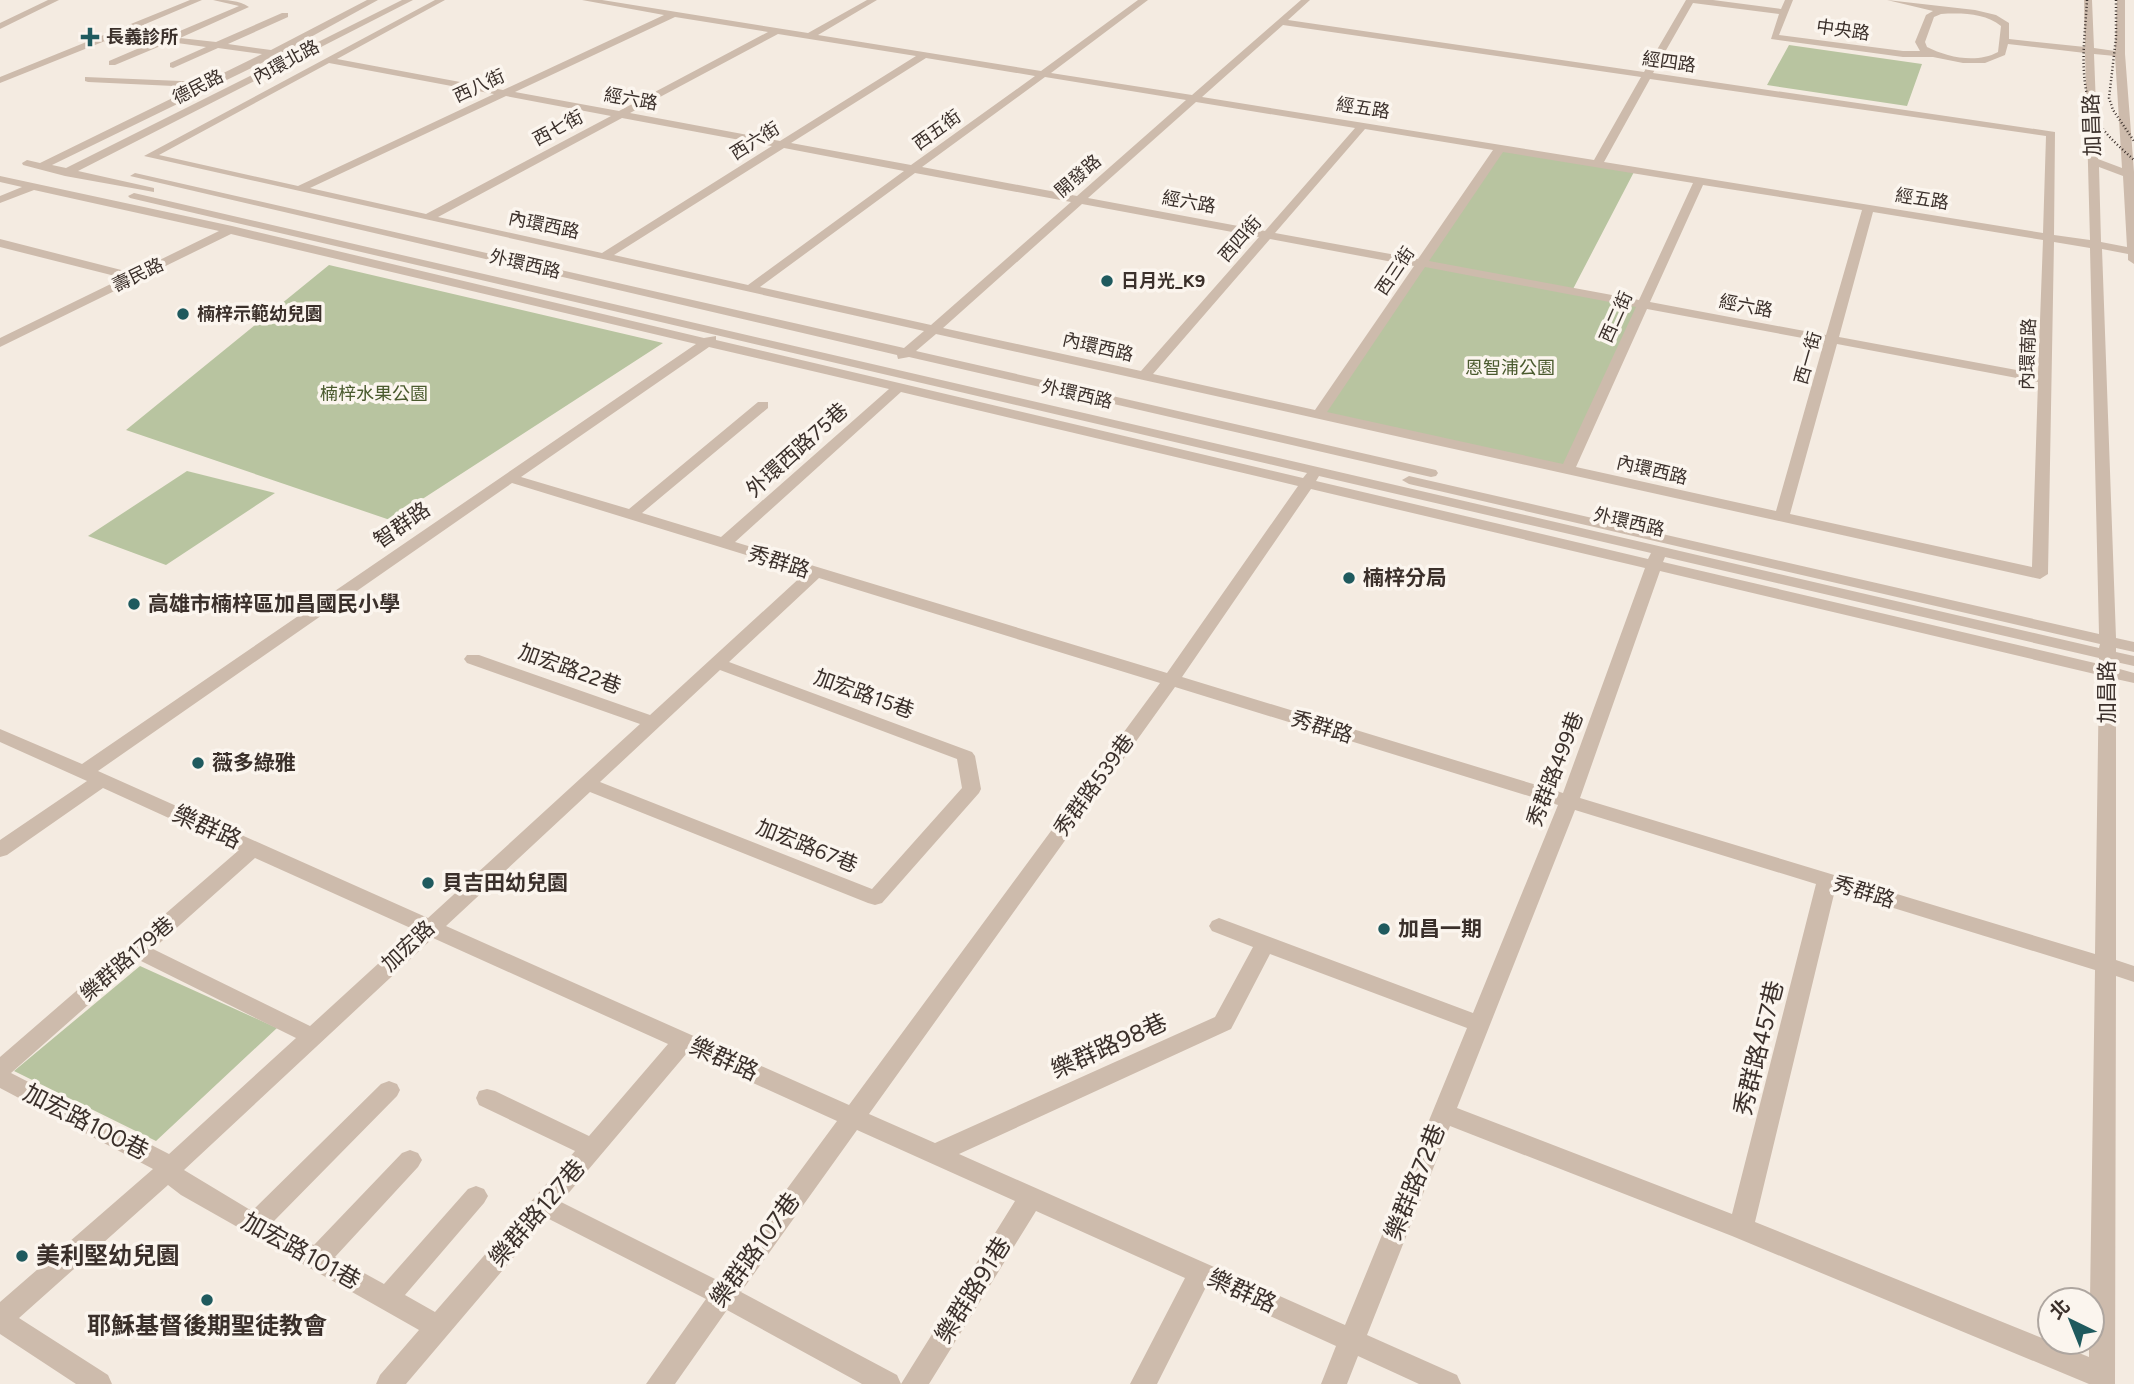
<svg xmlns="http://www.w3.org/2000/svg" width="2134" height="1384" font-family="Figtree,'Noto Sans TC',sans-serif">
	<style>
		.green { fill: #b8c4a0 }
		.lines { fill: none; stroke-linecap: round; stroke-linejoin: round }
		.minor { fill: #cdbbac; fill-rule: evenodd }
		.rail { stroke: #3b302b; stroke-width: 2.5; stroke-dasharray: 1 2.5; stroke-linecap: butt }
		.poi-dot { fill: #1f5a5e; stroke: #fbf5ee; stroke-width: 2.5 }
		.labels { text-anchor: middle; stroke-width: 7; stroke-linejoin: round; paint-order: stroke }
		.far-street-label { font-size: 18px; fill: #3b302b; stroke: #fbf5ee }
		.far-poi-label { font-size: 18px; font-weight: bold; fill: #3b302b; stroke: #fbf5ee; text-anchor: start }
		.far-park-label { font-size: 18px; fill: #4a5a2e; stroke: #fbf5ee }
		.street-label { font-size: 21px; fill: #3b302b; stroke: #fbf5ee }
		.poi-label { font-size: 21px; font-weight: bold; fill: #3b302b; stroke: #fbf5ee; text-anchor: start }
		.near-street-label { font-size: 24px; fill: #3b302b; stroke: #fbf5ee }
		.near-poi-label { font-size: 24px; font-weight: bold; fill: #3b302b; stroke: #fbf5ee; text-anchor: start }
	</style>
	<rect width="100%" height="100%" fill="#f4ebe1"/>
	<path class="green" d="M1789,45L1922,64L1907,106L1767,85Z
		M1500,148L1635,170L1572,291L1643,304L1568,469L1319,414Z
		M329,265L663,343L390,520L126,430Z
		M187,471L275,493L166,565L88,536Z
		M140,966L277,1028L156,1141L14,1071Z"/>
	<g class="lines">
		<path class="minor" d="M48,0H59L0,29V23Z
			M190,0H202L129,31L168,36L239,6L213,0C227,0 239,0 249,7L180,38L216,42L282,13H288V17L228,44L271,50L367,0H378L278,55L52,165L66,168L402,0H413L78,171L154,188V192L65,176L23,165L22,163L27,160L40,163L195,87L88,82L85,81V77L205,82L262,54L218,48L173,68L170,67V63L206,47L170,42L115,65H109V61L158,40L120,35L0,83V77Z
			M435,0H445L337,59L503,90L664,15L582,0H602L808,33L867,0H877L818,35L1041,71L1138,0H1148L1051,73L1192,95L1301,0H1310L1288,20L1644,72L1686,0H1713L1781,9L1785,0H1793L1779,35L1903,51H1920L1915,42L1926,15L1933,11L1887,0L1975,10L1996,15L2009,23V39L2085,47L2084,0H2092L2094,48L2115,51L2117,0H2125V54L2134,172V264L2128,260V254L2102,249L2116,638L2134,642V652L2116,648V652L2134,656V666L2116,662V668L2134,673V683L2116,679V960L2134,966V982L2116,976L2115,1384H2089L1732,1236L1450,1126L1367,1335L1457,1375L1461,1384H1419L1358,1356L1347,1384H1321L1336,1346L1206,1287L1157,1384H1130L1185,1278L1036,1211L929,1384H862L727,1310L675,1384H646L706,1299L547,1218L406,1384H376L380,1375L419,1330L181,1195L168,1185L19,1318L108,1375L112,1384H76L0,1334V1302L153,1169L0,1088V1057L239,850L103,788L7,855L0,857V840L87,781L0,742V729L82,764L696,344L231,234L0,347V338L123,278L0,247V239L133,273L219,231L34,190L0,203V196L22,187L0,182V176L232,226L704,338L716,336V340L1303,478L1307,473L130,198L128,196L134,193L2099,648L2100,644L1409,484L1402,480L1409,476L2099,634L2090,248L2054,242L2048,574L2040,579L936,334L916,351L1436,470L1438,473L1436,476L1431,477L909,357L898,359L897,355L130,176L135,173L904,348L924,331L144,156ZM1693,3L1779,14L1771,39L1903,57H1933L1963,63H1985L2005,55L2008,44L2085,53L2090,240L2054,235L2055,132L1653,73ZM1941,14C1962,13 1985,13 2001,26L1998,52C1976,64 1947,57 1927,47L1925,42L1934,17ZM675,17L768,32L619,111L515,92ZM1283,25L1641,77L1594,160L1202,97ZM778,34L916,56L780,141L630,113ZM2094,54L2115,56L2122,168L2098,159ZM926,58L1035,76L911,165L791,143ZM329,63L494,94L298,186L159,155ZM1045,77L1186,100L1077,196L922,167ZM1650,79L2046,136L2043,233L1604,162ZM506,96L611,116L426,214L310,188ZM1196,102L1355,128L1265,231L1088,198ZM622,118L772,146L602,253L438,217ZM1365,129L1493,150L1418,259L1275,233ZM784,148L904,171L748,285L614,255ZM1503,152L1693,183L1639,300L1429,261ZM2099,167L2123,176L2127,247L2101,242ZM915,173L1071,202L931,325L760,287ZM1703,185L1862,210L1826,335L1650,302ZM1082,204L1259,237L1141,371L943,328ZM1873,212L2043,240L2038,374L1839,337ZM1270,239L1414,266L1315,410L1153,374ZM1425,267L1636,307L1563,464L1327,412ZM1647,309L1824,342L1776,511L1576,467ZM1837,344L2038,382L2032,567L1790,514ZM709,347L889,389L721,537L642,513L768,408V402H758L629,509L521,477ZM901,392L1298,486L1167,673L735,542ZM1319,476L1651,553L1648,559L1316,481ZM512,483L805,573L650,715L479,655H467L464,659L467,663L640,724L428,918L98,771ZM1311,489L1645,568L1563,793L1182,677ZM1665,557L2099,658V664L1663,562ZM1660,571L2099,675L2095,954L1580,798ZM819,578L1160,683L849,1105L446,926L590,792L868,903L875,905L882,903L979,793L981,789L975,756L972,752L729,662ZM720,670L957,759L962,788L872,889L600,782ZM1175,687L1558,805L1473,1013L1219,918L1212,921L1209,926L1212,931L1253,947L1215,1017L935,1143L869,1114ZM1575,810L1816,884L1732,1214L1457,1108ZM255,858L415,930L310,1026L153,949ZM1835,890L2095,970L2090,1300L2092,1342H2089V1357L1755,1222ZM433,938L668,1044L589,1136L495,1091L487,1089L479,1091L476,1098L479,1105L575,1151L435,1312L405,1295L484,1203L488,1196L484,1189L476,1186L468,1189L384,1284L335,1257L418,1167L422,1160L418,1153L410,1150L402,1153L314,1245L273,1222L397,1096L400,1090L397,1084L389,1081L381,1084L252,1211L184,1170ZM1270,954L1467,1028L1345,1325L959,1154L1231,1029ZM139,960L296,1038L169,1154L11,1073ZM687,1053L837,1121L719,1281L561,1202ZM857,1130L1015,1201L901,1384L897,1375L741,1292Z"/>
		<path class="rail" d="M2087,0C2085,39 2076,89 2099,124C2109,138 2122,149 2134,160
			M2116,0V38L2109,98L2113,110L2134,141"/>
	</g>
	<g class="poi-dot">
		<path d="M86.5 26.5h7v7h7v7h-7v7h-7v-7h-7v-7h7z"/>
		<circle cx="1107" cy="281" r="7"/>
		<circle cx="183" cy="314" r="7"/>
		<circle cx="1349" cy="578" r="7"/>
		<circle cx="134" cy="604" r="7"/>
		<circle cx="198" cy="763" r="7"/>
		<circle cx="428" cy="883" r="7"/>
		<circle cx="1384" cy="929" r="7"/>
		<circle cx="22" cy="1256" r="7"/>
		<circle cx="207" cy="1300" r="7"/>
	</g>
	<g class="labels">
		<g class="far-street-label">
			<text transform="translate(1843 30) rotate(8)" y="6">中央路</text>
			<text transform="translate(286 62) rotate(-28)" y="6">內環北路</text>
			<text transform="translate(1669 62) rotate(8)" y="6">經四路</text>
			<text transform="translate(479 86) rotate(-25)" y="6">西八街</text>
			<text transform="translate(198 87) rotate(-27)" y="6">德民路</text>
			<text transform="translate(631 99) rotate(10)" y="6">經六路</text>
			<text transform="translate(1363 108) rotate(9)" y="6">經五路</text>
			<text transform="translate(558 128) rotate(-28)" y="6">西七街</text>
			<text transform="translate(937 130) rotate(-36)" y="6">西五街</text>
			<text transform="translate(755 141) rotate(-32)" y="6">西六街</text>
			<text transform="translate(1078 176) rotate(-41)" y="6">開發路</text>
			<text transform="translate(1922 199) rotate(9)" y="6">經五路</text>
			<text transform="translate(1189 202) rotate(10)" y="6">經六路</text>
			<text transform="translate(544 225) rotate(12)" y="6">內環西路</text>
			<text transform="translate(1240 239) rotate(-49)" y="6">西四街</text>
			<text transform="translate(525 264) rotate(13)" y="6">外環西路</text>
			<text transform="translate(1395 271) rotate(-56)" y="6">西三街</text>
			<text transform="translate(138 275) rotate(-26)" y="6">壽民路</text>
			<text transform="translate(1746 306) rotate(11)" y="6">經六路</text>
			<text transform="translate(1616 317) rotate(-66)" y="6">西二街</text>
			<text transform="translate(1098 347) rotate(13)" y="6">內環西路</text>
			<text transform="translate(2028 354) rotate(-88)" y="6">內環南路</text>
			<text transform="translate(1808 358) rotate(-74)" y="6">西一街</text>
			<text transform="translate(1077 394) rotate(13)" y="6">外環西路</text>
			<text transform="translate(1652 470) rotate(13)" y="6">內環西路</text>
			<text transform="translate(1629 522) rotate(13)" y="6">外環西路</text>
		</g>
		<g class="far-poi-label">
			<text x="106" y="43">長義診所</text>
			<text x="1121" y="287">日月光_K9</text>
			<text x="197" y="320">楠梓示範幼兒園</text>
		</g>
		<g class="far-park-label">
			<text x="1510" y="374">恩智浦公園</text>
			<text x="374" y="400">楠梓水果公園</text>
		</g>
		<g class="street-label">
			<text transform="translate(2092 125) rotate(-92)" y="7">加昌路</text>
			<text transform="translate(797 450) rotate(-42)" y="7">外環西路75巷</text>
			<text transform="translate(402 525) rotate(-35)" y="7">智群路</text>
			<text transform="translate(779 562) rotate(17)" y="7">秀群路</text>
			<text transform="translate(570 669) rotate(20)" y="7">加宏路22巷</text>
			<text transform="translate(2107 692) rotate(-90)" y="7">加昌路</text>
			<text transform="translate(864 694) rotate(20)" y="7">加宏路15巷</text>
			<text transform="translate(1322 727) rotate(17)" y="7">秀群路</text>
			<text transform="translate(1555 769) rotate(-69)" y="7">秀群路499巷</text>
			<text transform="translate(1094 785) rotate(-54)" y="7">秀群路539巷</text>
			<text transform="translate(807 846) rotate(22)" y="7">加宏路67巷</text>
			<text transform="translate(1864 892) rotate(17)" y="7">秀群路</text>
			<text transform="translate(408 946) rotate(-43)" y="7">加宏路</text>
			<text transform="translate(127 959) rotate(-41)" y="7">樂群路179巷</text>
		</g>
		<g class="poi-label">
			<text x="1363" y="585">楠梓分局</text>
			<text x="148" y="611">高雄市楠梓區加昌國民小學</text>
			<text x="212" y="770">薇多綠雅</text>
			<text x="442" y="890">貝吉田幼兒園</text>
			<text x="1398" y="936">加昌一期</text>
		</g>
		<g class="near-street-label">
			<text transform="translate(207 827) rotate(24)" y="8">樂群路</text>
			<text transform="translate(1109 1046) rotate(-24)" y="8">樂群路98巷</text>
			<text transform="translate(1759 1048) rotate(-76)" y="8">秀群路457巷</text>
			<text transform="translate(724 1059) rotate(24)" y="8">樂群路</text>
			<text transform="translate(86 1122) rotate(27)" y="8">加宏路100巷</text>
			<text transform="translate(1415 1182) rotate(-68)" y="8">樂群路72巷</text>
			<text transform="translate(537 1213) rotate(-49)" y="8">樂群路127巷</text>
			<text transform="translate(755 1250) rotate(-54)" y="8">樂群路107巷</text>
			<text transform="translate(301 1251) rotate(29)" y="8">加宏路101巷</text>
			<text transform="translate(973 1290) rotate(-58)" y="8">樂群路91巷</text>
			<text transform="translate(1242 1291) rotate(24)" y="8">樂群路</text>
		</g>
		<g class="near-poi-label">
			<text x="36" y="1264">美利堅幼兒園</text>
			<text x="207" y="1334" text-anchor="middle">耶穌基督後期聖徒教會</text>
		</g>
	</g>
	<g transform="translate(2071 1321) rotate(317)"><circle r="33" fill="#fbf5ee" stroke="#aea6a0" stroke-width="2"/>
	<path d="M0-5L12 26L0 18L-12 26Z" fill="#1f5a5e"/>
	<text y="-10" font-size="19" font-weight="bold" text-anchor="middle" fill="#3b302b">北</text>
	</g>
</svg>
